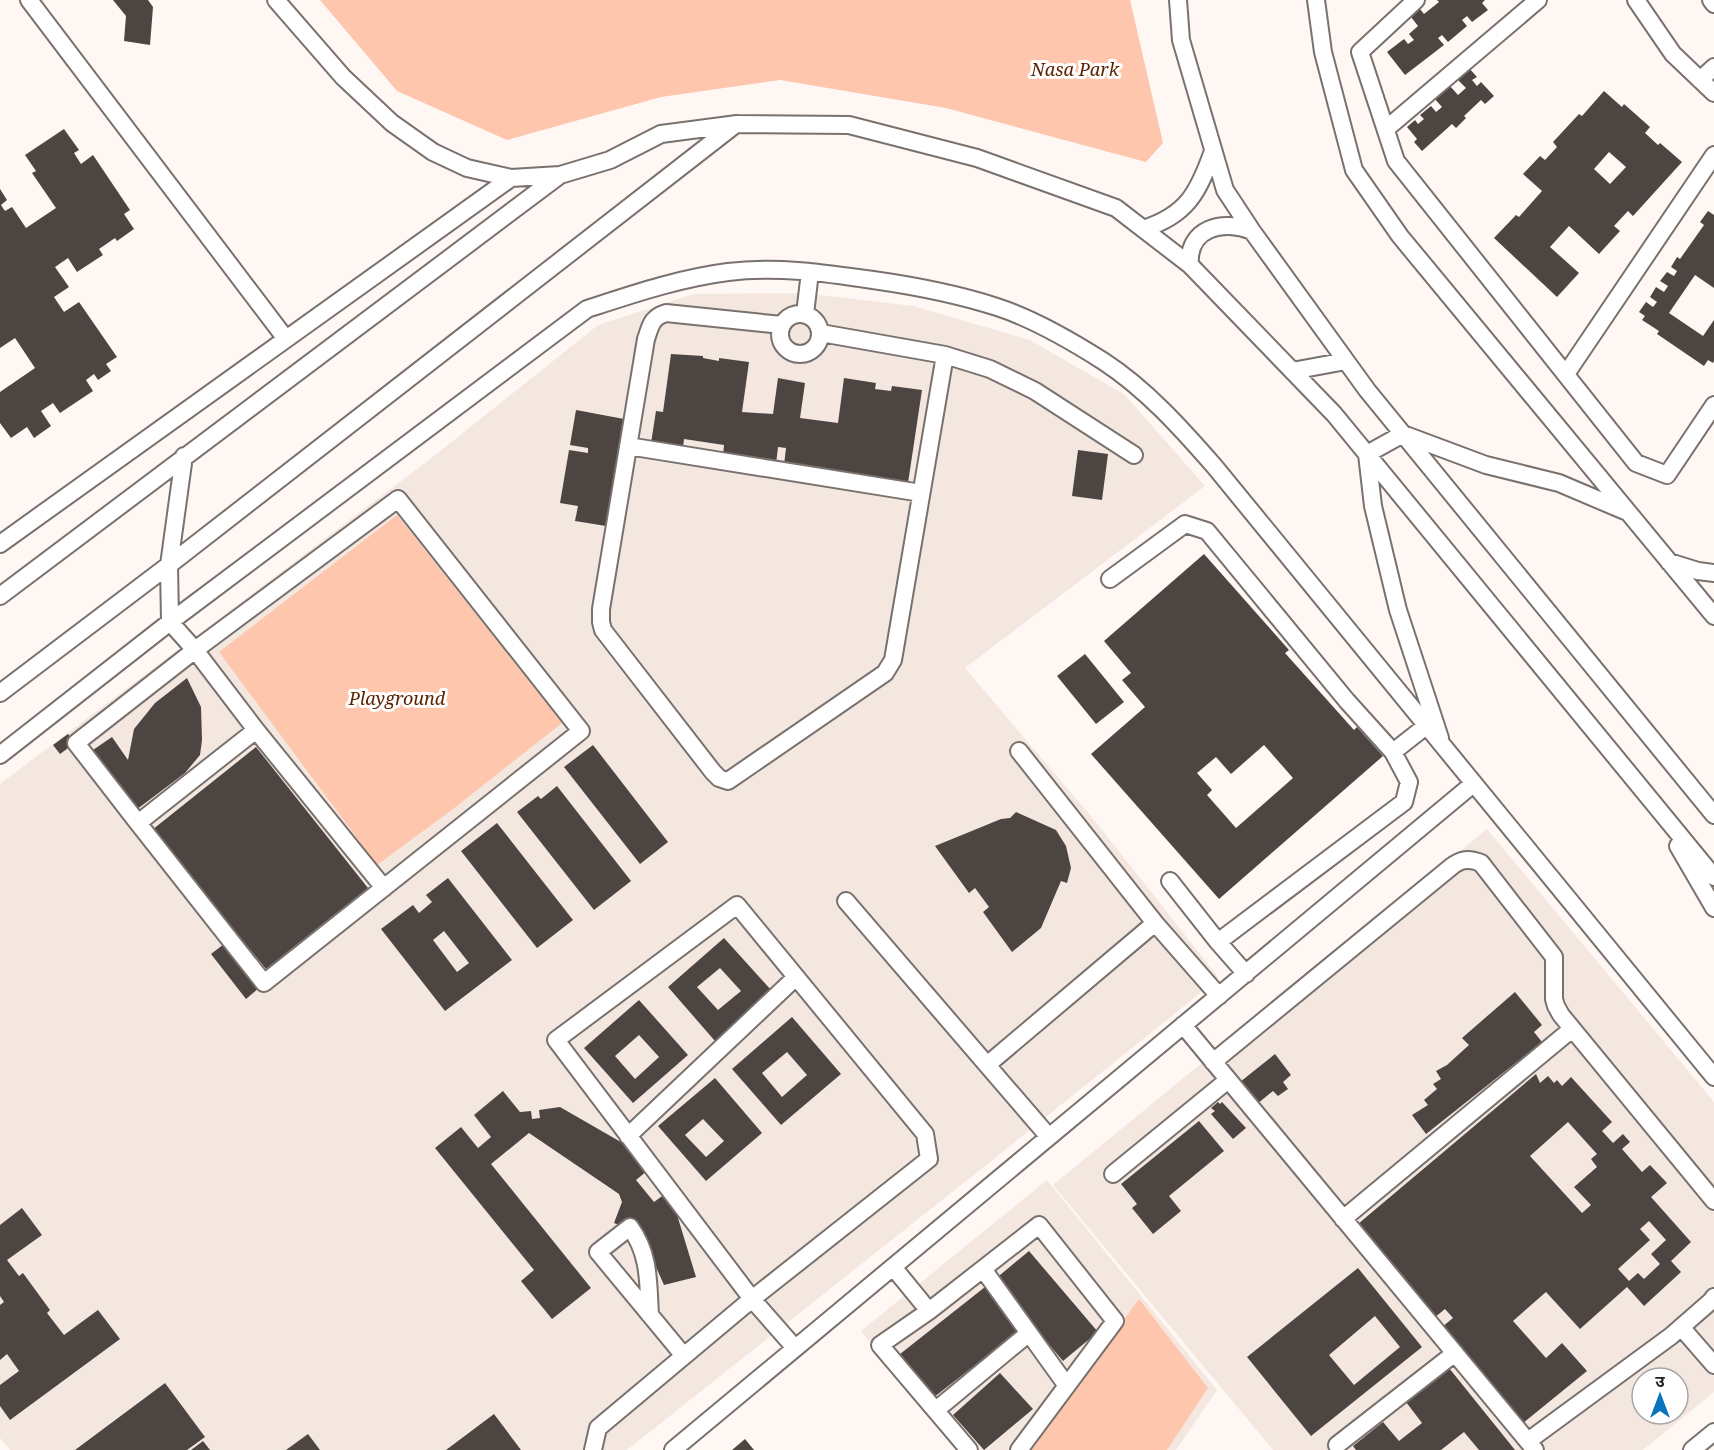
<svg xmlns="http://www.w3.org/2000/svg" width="1714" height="1450" font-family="'Noto Serif','Noto Sans Devanagari',serif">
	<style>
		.built { fill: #f4e7e0; fill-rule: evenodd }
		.green { fill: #fec6ac }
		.building { fill: #4d4542; fill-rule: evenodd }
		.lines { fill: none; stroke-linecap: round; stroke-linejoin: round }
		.minor-casing { stroke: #79716d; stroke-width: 20 }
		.minor { stroke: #fff; stroke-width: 16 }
		.labels { text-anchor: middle; stroke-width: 6; stroke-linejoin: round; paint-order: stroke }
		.park-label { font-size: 18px; font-style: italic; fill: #5a2200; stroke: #fff }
	</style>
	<rect width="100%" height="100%" fill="#fff7f3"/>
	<path class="built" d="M803,293L913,306L1030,340L1125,395L1205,486L965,668L1095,821L1219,978L985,1166L627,1450H10L0,1438V784L429,460L598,325L694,294Z
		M1487,829L1714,1102V1392L1643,1450H1273L1053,1185ZM1642,1378H1678V1414H1642Z
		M1047,1180L1217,1390L1176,1450H956L861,1331Z"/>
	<path class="green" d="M320,0H1130L1163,143L1146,162L946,108L780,80L661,97L507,140L397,91Z
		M397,515L562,723L453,809L377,865L219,652Z
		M1139,1299L1208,1388L1167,1450H1029Z"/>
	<path class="building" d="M113,0H148L153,7L150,45L124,41L126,16Z
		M1437,0H1485L1482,3L1488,10L1472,22L1467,16L1462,20L1467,26L1448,42L1442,35L1438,38L1444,45L1405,75L1387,52L1404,39L1408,44L1414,40L1409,34L1418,26L1411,17L1420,9L1424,14L1439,2Z
		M1468,67L1477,77L1472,80L1477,86L1481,82L1494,96L1485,104L1481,100L1464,116L1466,118L1456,128L1452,124L1422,151L1414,142L1417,139L1407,127L1415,120L1418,124L1424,119L1420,115L1431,106L1436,112L1442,107L1434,98L1449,85L1458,95L1466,88L1458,80L1462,77L1460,74Z
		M1604,91L1622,107L1624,104L1650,127L1645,133L1658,145L1660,143L1682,162L1633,216L1628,211L1614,226L1620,231L1599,254L1569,226L1550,247L1579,273L1557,297L1494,238L1516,215L1519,217L1542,191L1523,174L1540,156L1545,160L1557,147L1553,142L1579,114L1582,116ZM1609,152L1626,167L1610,184L1594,169Z
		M64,129L79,150L74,153L81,164L93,155L130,210L124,214L134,229L117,241L115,238L99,249L103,255L77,272L68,258L55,267L69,287L54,297L64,312L79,302L117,357L106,364L111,371L98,380L94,374L86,380L93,391L60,413L53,403L41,411L51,426L34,438L27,427L11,438L0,423V392L35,368L15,338L0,348V189L7,200L1,205L5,211L12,207L26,228L56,208L32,173L36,171L25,155Z
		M1708,211L1714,215V288L1695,275L1669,313L1703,336L1714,320V361L1713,363L1708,360L1704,366L1657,334L1659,331L1642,320L1645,316L1639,312L1646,302L1653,307L1657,302L1650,297L1656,287L1664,292L1668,286L1660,281L1667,272L1674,276L1677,271L1671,267L1677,257L1680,259L1704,225L1700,222Z
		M671,354L703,356V358L719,361V358L749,362L742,412L773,414L778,378L805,383L800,418L838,423L844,378L876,383L875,389L891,391L892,386L922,390L908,483L784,465L786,448L778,447L776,464L723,456L724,445L684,439L683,448L651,443L656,411L663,412Z
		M576,410L624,419L606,526L575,521L578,506L560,503L569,450L588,453V448L570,445Z
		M1078,450L1108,454L1102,500L1072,496Z
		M1204,554L1289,650L1285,653L1354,730L1357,727L1383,756L1219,899L1091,754L1145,707L1122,680L1131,673L1104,641ZM1264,745L1293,778L1236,828L1207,795L1212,790L1197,773L1216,757L1231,774Z
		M1085,654L1124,702L1096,724L1057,676Z
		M187,678L201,707L202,740L200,755L185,773L136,810L90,752L112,737L128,760L134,729L155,703Z
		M68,734L75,743L60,754L53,745Z
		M593,745L668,842L640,864L564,767Z
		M256,747L368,888L266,969L152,830Z
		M557,786L631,881L594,910L517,812L538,796L541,799Z
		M1016,812L1056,830L1066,846L1071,868L1067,883L1061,881L1041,928L1012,952L983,912L989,907L975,888L969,893L935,846L1001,819L1010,818Z
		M497,823L573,920L537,948L461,851Z
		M448,878L512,960L445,1011L381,929L413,905L419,913L432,902L426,895ZM444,931L469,963L457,972L433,940Z
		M724,938L772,991L715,1041L668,987ZM720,968L741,991L718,1010L697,987Z
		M224,944L259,988L246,999L211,954Z
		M1515,992L1542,1025L1534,1032L1542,1042L1426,1134L1412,1115L1428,1105L1424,1100L1437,1089L1433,1084L1441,1079L1436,1071L1447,1065L1469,1045L1462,1038Z
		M639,1000L688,1055L633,1103L584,1048ZM639,1035L659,1057L635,1079L615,1056Z
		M792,1017L841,1074L781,1125L732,1069ZM787,1052L807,1075L782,1097L762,1073Z
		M1275,1054L1291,1075L1283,1082L1288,1089L1278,1096L1273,1091L1257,1104L1240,1082Z
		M1536,1074L1540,1083L1548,1076L1554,1083L1557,1080L1562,1086L1571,1077L1612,1122L1602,1131L1613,1143L1623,1134L1630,1142L1622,1149L1642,1172L1650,1165L1667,1183L1651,1197L1691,1242L1671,1261L1681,1272L1644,1306L1627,1287L1580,1329L1546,1292L1513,1321L1546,1358L1562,1343L1587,1371L1522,1424L1442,1327L1453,1318L1445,1309L1434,1318L1358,1224ZM1568,1122L1597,1154L1591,1159L1597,1167L1574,1187L1591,1205L1582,1213L1530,1156ZM1649,1221L1666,1240L1651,1254L1660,1264L1644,1279L1638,1273L1629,1281L1618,1269L1650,1240L1640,1229Z
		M715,1078L762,1133L706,1181L658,1126ZM703,1119L724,1141L706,1157L685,1135Z
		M503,1091L520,1112L531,1111L532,1119L540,1118L539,1110L560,1107L626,1145L647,1171L636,1180L654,1202L665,1194L674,1205L696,1277L664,1285L636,1222L622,1226L614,1223L622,1202L619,1194L529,1133L491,1164L591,1288L552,1319L521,1281L534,1270L435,1148L461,1127L478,1148L491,1137L474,1115Z
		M1218,1102L1220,1104L1222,1102L1246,1128L1233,1139L1211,1114L1215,1111L1211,1108Z
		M1199,1121L1224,1151L1169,1196L1181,1211L1153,1234L1132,1208L1137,1204L1121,1184Z
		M22,1208L42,1235L7,1260L19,1276L23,1273L50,1310L47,1313L64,1335L98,1310L120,1339L10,1420L0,1406V1385L19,1371L7,1354L0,1360V1305L4,1302L0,1296V1225Z
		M1029,1251L1098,1332L1063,1361L994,1280Z
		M1358,1268L1422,1347L1311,1436L1247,1357ZM1375,1316L1400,1347L1354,1385L1329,1355Z
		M985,1287L1019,1331L929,1401L895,1358Z
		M1449,1368L1515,1450H1479L1464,1432L1441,1450H1356L1353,1446L1383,1422L1399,1441L1422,1423L1406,1402Z
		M1000,1373L1033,1409L984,1450L953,1415Z
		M165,1383L205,1437L187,1450H75Z
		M494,1414L521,1450H446Z
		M308,1434L320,1450H286Z
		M745,1439L754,1450H732Z
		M203,1441L210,1450H191Z"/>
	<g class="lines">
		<g class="minor-casing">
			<path id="minor" d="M29,0L286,339
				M276,0L343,77L392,123L433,152L467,168L511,178L560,175L610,160L661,134L737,124L849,125L977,158L1116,208L1190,265L1334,414L1714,877
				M1178,0L1181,40L1225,190L1252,231L1367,390L1714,815
				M1316,0L1323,52L1354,170L1400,236L1714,616
				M1416,0L1360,52L1396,161L1636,463L1667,475L1714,405
				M1636,0L1673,54L1714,93
				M1711,0L1714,4
				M1700,80L1714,67
				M1386,129L1538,0
				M1143,229C1187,215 1198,193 1213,151
				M1190,265C1187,228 1223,219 1252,231
				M780 334a20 20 0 1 1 40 0a20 20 0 1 1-40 0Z
				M805,314L810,272
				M782,325L666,313C651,318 651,325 646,339L601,609V622L603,630L713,772L719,778L728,781L885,673L893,660L945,355L821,333
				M945,355L990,369L1035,391L1134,455
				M1292,371L1346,361
				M1566,374L1714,155
				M628,446L921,493
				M184,456L169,565L170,622L195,650L256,730L384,888
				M0,544L511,178
				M1669,562L1698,571L1714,573
				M1110,579L1185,524L1207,531L1347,701L1393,752L1409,782L1404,802L1218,942L1246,974
				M0,596L560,175
				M0,693L169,565L736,124
				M1440,738L1398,610L1373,506L1367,454L1403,434L1486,465L1559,483L1625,511
				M1019,751L1155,923
				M1393,752L1426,726
				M0,755L170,622L587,309C633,294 680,278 728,272C777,266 825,273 873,280C915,286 957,294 997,307C1034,319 1070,340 1103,361C1146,389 1181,428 1215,467L1714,1077
				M138,823L264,983L581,731L398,499L195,650L76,743L138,823L256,730
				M1678,846L1714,908
				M1170,881L1218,942
				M846,901L1049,1137
				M737,905L925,1134L929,1159L752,1299L556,1040Z
				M1183,1025L1535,1450
				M1213,1062L1451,867C1461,859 1469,858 1481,863L1554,957V999L1556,1006L1561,1015L1714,1201
				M987,1065L1155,923L1219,996
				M628,1136L795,978
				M1113,1174L1228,1080
				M1343,1219L1572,1029
				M893,1267L929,1311
				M983,1269L1067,1386
				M650,1315C648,1282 650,1255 630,1227L598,1252L684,1356
				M1681,1327L1714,1365
				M936,1410L1029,1333
				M1528,1441L1671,1336L1711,1301L1714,1297
				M1337,1445L1455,1353
				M593,1450L598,1428L752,1299L795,1348
				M673,1450L1473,784
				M969,1450L880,1345L929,1311L1039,1225L1115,1321L1019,1450
				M1692,1450L1714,1432"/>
		</g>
		<use href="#minor" class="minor"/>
	</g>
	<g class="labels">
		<g class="park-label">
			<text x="1075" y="76">Nasa Park</text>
			<text x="397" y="705">Playground</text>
		</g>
	</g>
	<g transform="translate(1660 1396)"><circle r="28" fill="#ffffff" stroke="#a8a6a6" stroke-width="1.5"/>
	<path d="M0-4.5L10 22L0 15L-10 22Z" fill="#0b72bd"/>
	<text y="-9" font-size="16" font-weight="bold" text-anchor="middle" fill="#252120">उ</text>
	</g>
</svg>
